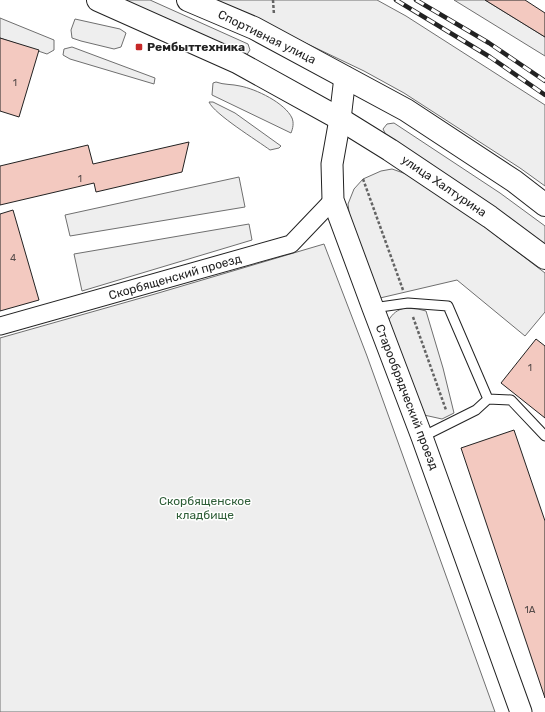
<svg xmlns="http://www.w3.org/2000/svg" width="545" height="712" font-family="Rubik,sans-serif">
	<style>
		.green { fill: #eee; stroke: #6f6f6f }
		.building { fill: #f3c9c0; stroke: #222 }
		.lines { fill: none; stroke-linecap: round; stroke-linejoin: round }
		.service-casing { stroke: #222; stroke-width: 11 }
		.minor-casing { stroke: #222; stroke-width: 19 }
		.tertiary-casing { stroke: #222; stroke-width: 23 }
		.secondary-casing { stroke: #222; stroke-width: 24 }
		.path { stroke: #646464; stroke-width: 2.5; stroke-dasharray: 3 2; stroke-linecap: butt }
		.service { stroke: #fff; stroke-width: 9 }
		.minor { stroke: #fff; stroke-width: 17 }
		.tertiary { stroke: #fff; stroke-width: 21 }
		.secondary { stroke: #fff; stroke-width: 22 }
		.rail-casing { stroke: #222; stroke-width: 4.5 }
		.rail { stroke: #fff; stroke-width: 3; stroke-dasharray: 9; stroke-linecap: butt }
		.poi-dot { fill: #c62828; stroke: #fff; stroke-width: 1.5 }
		.labels { text-anchor: middle; stroke-width: 3; stroke-linejoin: round; paint-order: stroke }
		.number-label { font-size: 10px; fill: #564c4a }
		.street-label { font-size: 12px; fill: #222; stroke: #fff }
		.poi-label { font-size: 12px; font-weight: bold; fill: #222; stroke: #fff; text-anchor: start }
		.park-label { font-size: 12px; fill: #2f5e38; stroke: #fff }
	</style>
	<rect width="100%" height="100%" fill="#fff"/>
	<path class="green" d="M112,0H150L248,44L250,50L246,56Z
		M211,0H377L406,16L545,105V186L520,168L404,93L364,71L274,28Z
		M454,0H485L545,37V56Z
		M0,18L54,40V50L47,54L0,38Z
		M75,19L120,29L126,33L121,47L114,49L81,41L72,38L71,30Z
		M72,47L155,78L154,84L70,59L63,55L64,49Z
		M216,82C224,85 232,84 240,86C256,89 285,103 292,118C294,123 293,128 291,133L212,95L213,83Z
		M209,102H213L235,113L281,146L279,148L270,150C258,141 214,114 209,102Z
		M394,123L500,193L545,226V246L489,203L386,135L383,129L387,124Z
		M392,169L412,176L477,221L545,273V312L525,336L457,280L380,298L350,220L348,204L354,189L363,179L381,171Z
		M239,177L245,207L70,236L65,215Z
		M249,224L252,240L82,291L74,254Z
		M324,244L367,356L495,712H0V338L155,294Z
		M405,308L418,309L426,311L443,368L454,413L442,419L424,415L388,321C393,313 397,310 405,308Z"/>
	<path class="building" d="M485,0H525L545,13V37Z
		M0,38L39,50L19,117L0,111Z
		M189,142L182,172L96,192L94,183L0,205V166L88,145L93,164Z
		M13,210L39,300L0,311V214Z
		M536,339L545,346V418L501,383Z
		M514,430L545,521V698L461,448Z"/>
	<g class="lines">
		<g class="service-casing">
			<path id="service" d="M373,308L408,303L448,306L488,399L511,400L545,436
				M422,437L476,410L488,399"/>
		</g>
		<g class="minor-casing">
			<path id="minor" d="M0,326L291,244L333,200"/>
		</g>
		<g class="tertiary-casing">
			<path id="tertiary" d="M345,77L340,119L332,164L333,200L373,308L422,437L521,712"/>
		</g>
		<g class="secondary-casing">
			<path id="secondary" d="M98,0L237,62L340,119L390,150L490,217L545,258
				M188,0L254,28L406,110L514,181L545,205"/>
		</g>
		<path class="path" d="M273,0L274,15
			M363,179L403,290
			M413,317L446,410"/>
		<use href="#service" class="service"/>
		<use href="#minor" class="minor"/>
		<use href="#tertiary" class="tertiary"/>
		<use href="#secondary" class="secondary"/>
		<g class="rail-casing">
			<path id="rail" d="M396,0L490,57L545,95
				M416,0L489,43L545,81"/>
		</g>
		<use href="#rail" class="rail"/>
	</g>
	<rect class="poi-dot" x="135" y="43" width="8" height="8" rx="2"/>
	<g class="labels">
		<g class="number-label">
			<text x="15" y="86">1</text>
			<text x="80" y="182">1</text>
			<text x="13" y="261">4</text>
			<text x="530" y="371">1</text>
			<text x="530" y="613">1А</text>
		</g>
		<g class="street-label">
			<text transform="translate(267 37) rotate(26)" y="4">Спортивная улица</text>
			<text transform="translate(444 186) rotate(34)" y="4">улица Халтурина</text>
			<text transform="translate(175 277) rotate(-16)" y="4">Скорбященский проезд</text>
			<text transform="translate(407 397) rotate(69)" y="4">Старообрядческий проезд</text>
		</g>
		<g class="poi-label">
			<text x="147" y="51">Рембыттехника</text>
		</g>
		<g class="park-label">
			<text x="205" y="505">Скорбященское<tspan x="205" dy="14">кладбище</tspan></text>
		</g>
	</g>
</svg>
